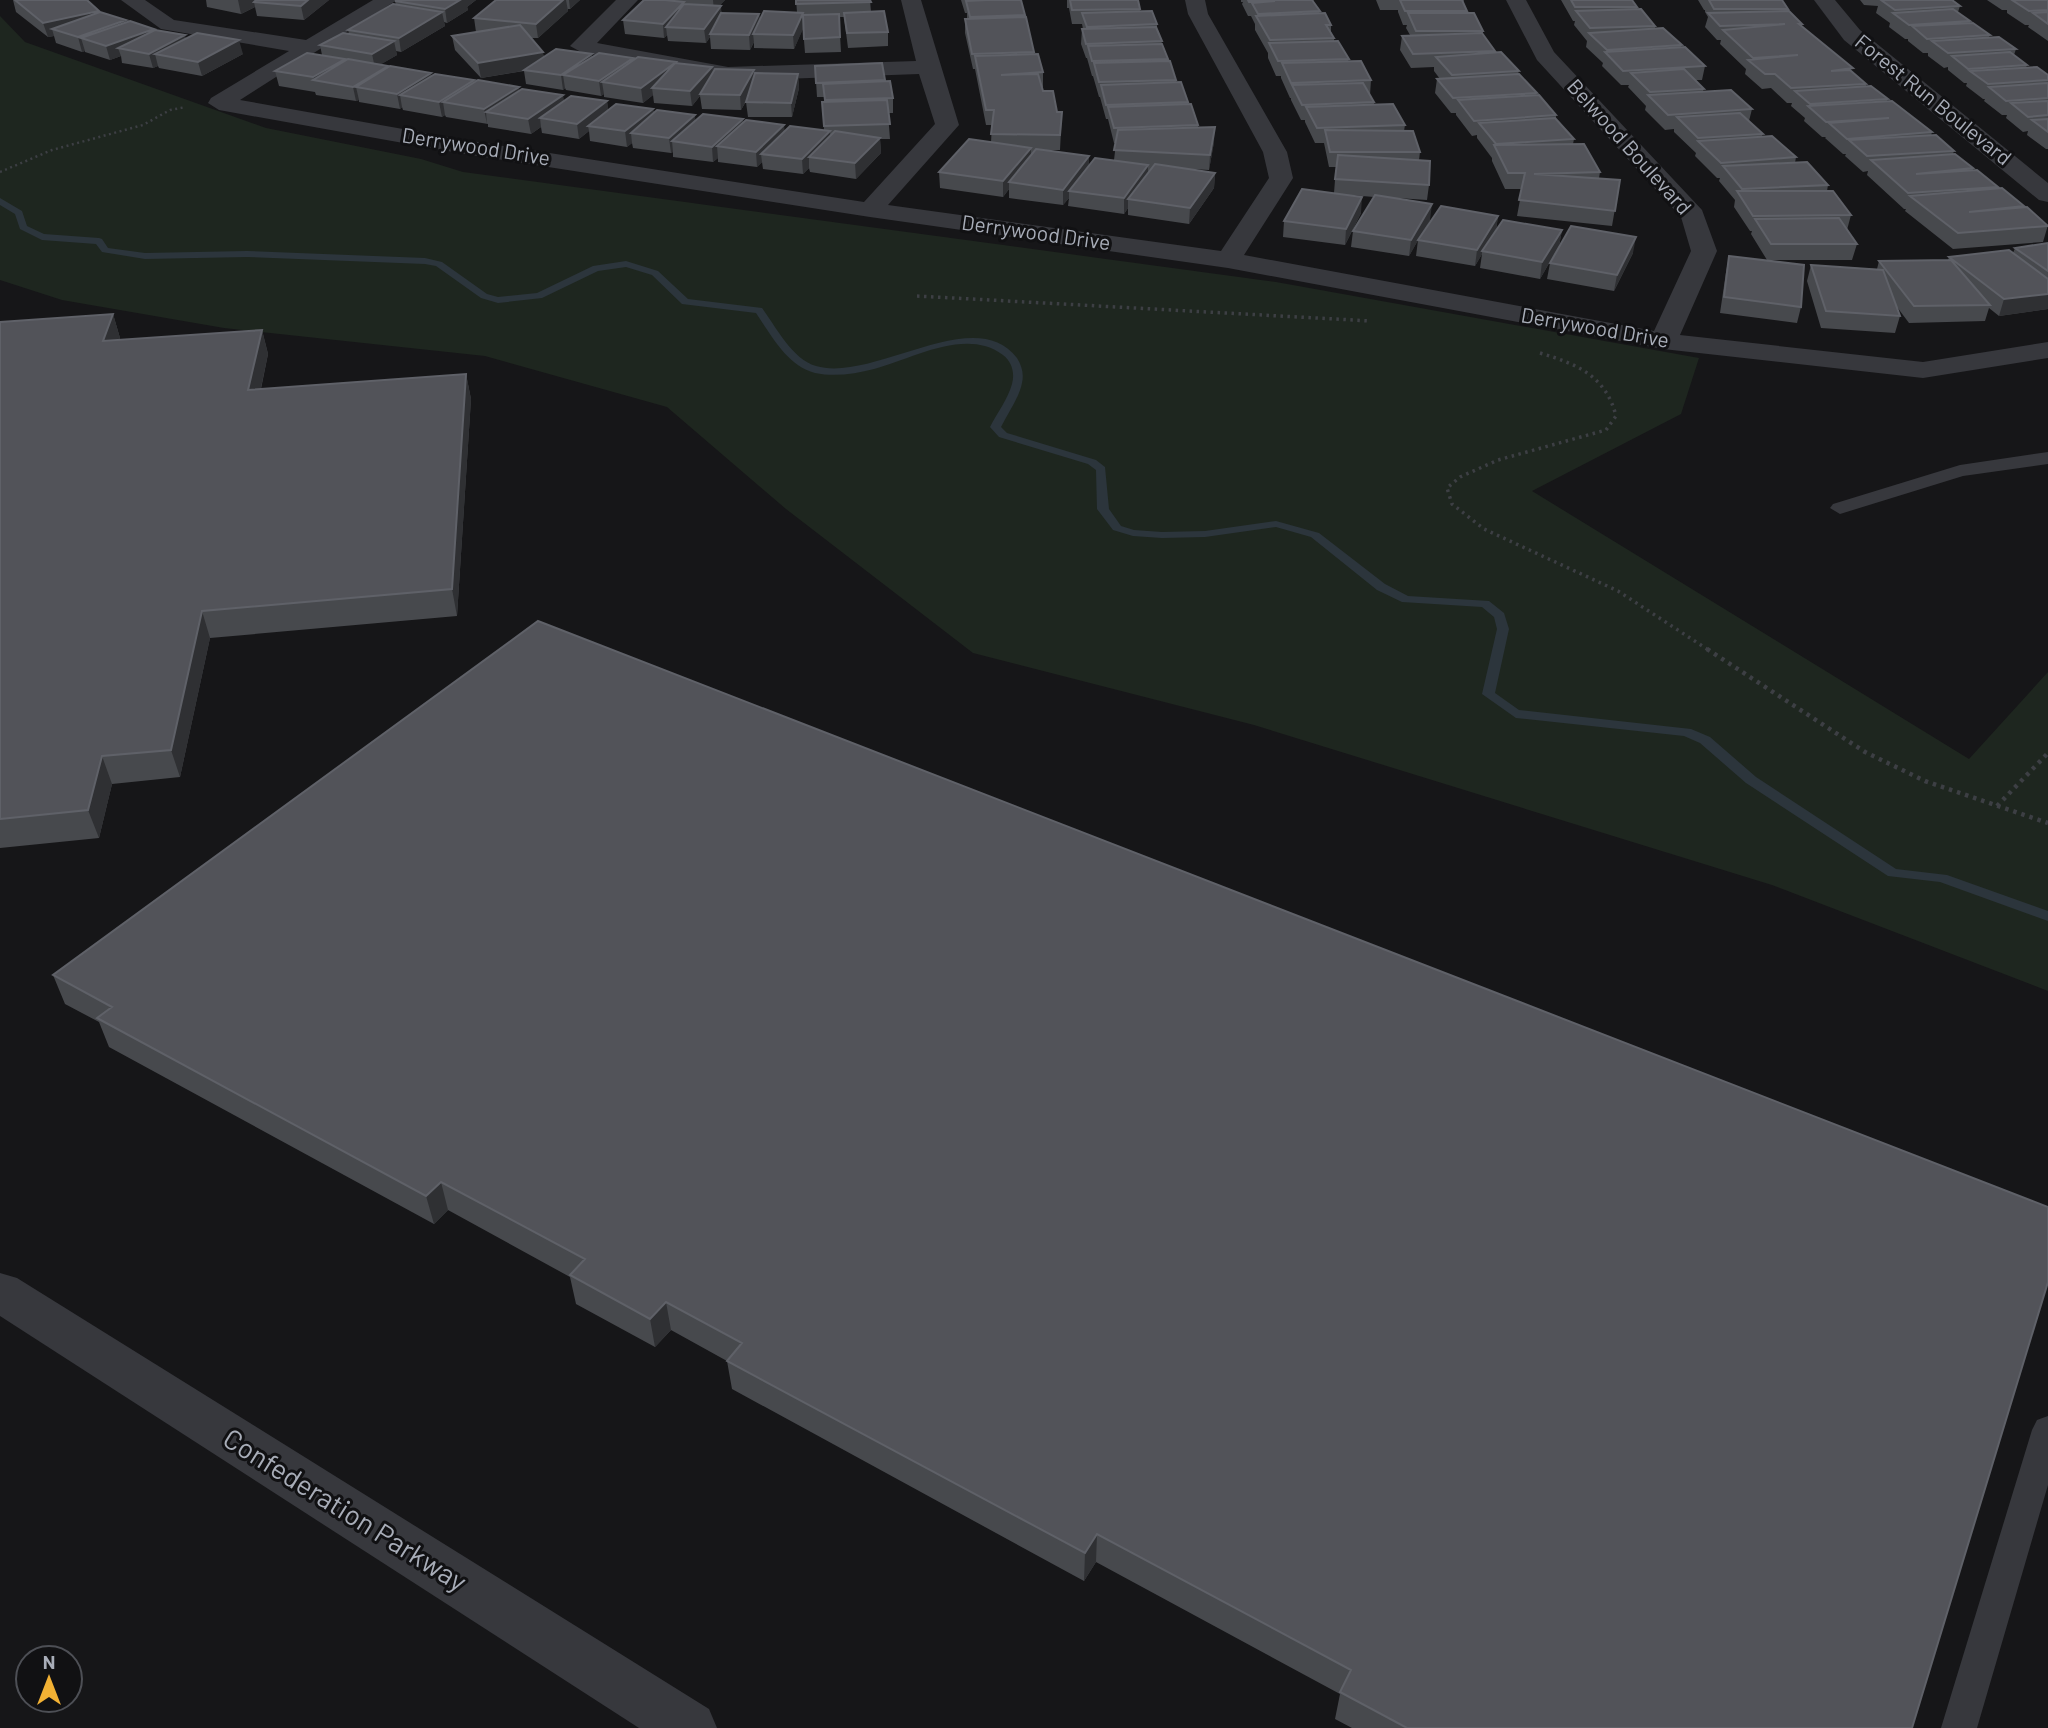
<svg xmlns="http://www.w3.org/2000/svg" width="2048" height="1728" font-family="Barlow,sans-serif">
	<style>
		.green { fill: #1e261f }
		.lines { fill: none; stroke-linecap: round; stroke-linejoin: round }
		.stream { fill: #2c353c; fill-rule: evenodd }
		.path-far2 { stroke: #3d3f44; stroke-width: 2.5; stroke-dasharray: 2 3.5; stroke-linecap: butt }
		.path-far1 { stroke: #3d3f44; stroke-width: 3.5; stroke-dasharray: 2.5 4.5; stroke-linecap: butt }
		.path { stroke: #3d3f44; stroke-width: 4.5; stroke-dasharray: 3.5 5; stroke-linecap: butt }
		.service { fill: #37383d; fill-rule: evenodd }
		.minor { fill: #37383d; fill-rule: evenodd }
		.tertiary { fill: #37383d; fill-rule: evenodd }
		.wall { fill: #47494d }
		.shaded-wall { fill: #2f3033 }
		.building { fill: #525359; stroke: #5f6168; stroke-width: 2 }
		.labels { text-anchor: middle; stroke-width: 6; stroke-linejoin: round; paint-order: stroke }
		.far-street-label { font-size: 21px; fill: #a8adb8; stroke: #111113 }
		.near-street-label { font-size: 28px; fill: #a8adb8; stroke: #111113 }
	</style>
	<rect width="100%" height="100%" fill="#161618"/>
	<path class="green" d="M0,16L25,42L266,128L421,159L463,172L1276,282L1699,358L1681,414L1532,491L1969,759L2048,672V991L1772,885L1254,725L973,653L786,509L667,407L485,356L224,328L62,300L0,280Z"/>
	<g class="lines">
		<path class="stream" d="M0,198L22,211L27,226L44,234L99,238L102,239L108,248L145,253L247,251L425,258L442,262L487,294L498,297L537,293L593,266L626,261L658,271L688,299L762,308C776,327 792,359 816,366C873,383 975,302 1017,358C1022,366 1024,374 1022,383C1019,398 1008,413 1001,427L1007,433L1096,460L1105,467L1109,509L1121,526L1134,530L1162,532L1205,531L1276,521L1319,533L1385,584L1408,596L1489,601L1504,613L1509,629L1495,693L1519,710L1691,729L1710,737L1756,777L1896,869L1947,875L2048,911V921L1940,882L1888,876L1746,783L1700,743L1684,736L1516,718L1482,694L1497,629L1494,617L1482,607L1402,602L1377,590L1311,537L1276,527L1205,537L1162,538L1133,536L1113,530L1097,509L1096,470L1088,464L999,437L990,427C997,413 1008,399 1012,384C1015,373 1012,362 1003,355C966,327 912,359 874,369C855,374 834,377 815,373C787,366 771,335 756,313L682,304L652,275L626,267L598,271L542,298L498,303L481,298L436,266L425,264L247,257L145,259L102,252L96,244L42,240L20,229L15,214L0,205Z"/>
		<path class="path-far2" d="M0,172L52,150L143,125L170,110L186,107"/>
		<path class="path-far1" d="M917,296L1371,321
			M1540,353C1577,364 1606,376 1616,416L1606,430L1498,460L1460,477L1447,488L1452,504L1484,529L1618,591L1710,651"/>
		<path class="path" d="M1707,649L1865,752L1925,781L2048,823
			M1997,806L2048,753"/>
		<path class="service" d="M2048,452V464L1963,476L1840,514L1830,508L1833,504L1960,465Z
			M2048,1416V1485L1977,1728H1941L2032,1430L2037,1420Z"/>
		<path class="minor" d="M121,0H145L174,20L306,40L373,0H397L240,100L459,139L864,202L935,124L919,74L728,81L581,52L570,46L616,0H638L597,43L728,67L916,61L901,0H921L959,125L888,205L1221,251L1269,178L1263,152L1188,14L1185,0H1205L1208,14L1287,152L1293,178L1244,255L1654,331L1691,251L1681,217L1537,60L1506,0H1526L1554,52L1702,210L1717,251L1680,335L1923,362L2048,342V358L1923,378L1663,349L1228,268L870,217L459,153L219,110L208,103L211,98L289,51L161,29Z
			M1814,0H1835L1860,30L2048,183V202L2039,200L1844,40Z"/>
		<path class="tertiary" d="M0,1273L17,1278L709,1709L717,1728H639L0,1316Z"/>
	</g>
	<path class="wall" d="M13,0H87L100,12L126,20V22L243,54L202,76L159,68L158,66L153,68L122,63L121,56L110,60L85,52V51L82,52L56,43L54,36L48,37L16,12Z
		M206,0H329L304,20L257,16L255,7L241,14L207,7Z
		M398,0H476L467,7L468,10L447,23L444,22L445,26L401,52L396,51L397,55L381,64L388,66V68L432,76L474,80V82L519,87V90L564,101H607L608,110L653,109L654,113L696,121L743,119V122L785,130H824L822,102H824V97H817L815,66L882,63L885,81L893,98V113H888L890,139H880L881,153L856,179L810,172L809,168L803,174L763,169L762,162L757,167L718,162V158L713,162L673,157V152L671,153L633,148L632,143L627,147L590,141L589,131L579,139L542,133L541,127L531,134L488,127V124L446,117L445,115L442,117L403,110L402,107L400,109L359,102V100L356,101L316,95L315,92L279,86L275,71L322,55L320,45L349,34L348,30L396,5L395,1Z
		M496,0H580L570,9H568V11L538,38H531L544,56L592,54V57L633,58L634,60L676,62V63L713,72L754,77L798,74L799,88L792,117H748L746,102L748,98L741,110L702,109L700,96L692,106L654,103L653,95L643,103L604,97V94L601,96L566,90L565,88L563,90L526,84L524,71L481,78L455,50L452,36L476,32L474,18Z
		M644,0H725L719,6L722,13L759,14L760,20L797,12L796,0H870L871,12L888,32V46L848,48L844,17H839L841,52L805,53L803,28L794,49L754,48V42L750,50L711,49L710,37L706,43L668,41L667,35L664,38L625,34L623,20Z
		M961,0H1022V5L1034,54L1043,72V87H1042L1043,91L1057,112H1062L1060,150H1047L1089,165L1114,160L1116,143H1114L1108,119H1106L1100,97H1099L1093,76H1092L1087,58H1086L1081,44L1082,29H1083L1082,24H1072L1069,8H1067V0H1138L1140,11L1157,24V30L1176,80V82L1188,102V104L1198,125V128L1214,142L1209,170L1192,169L1215,173L1214,188L1189,224L1128,215V208L1124,214L1068,206L1069,198L1063,205L1009,198V189L1003,197L940,188L939,172L991,142L992,125H986L975,69H973L965,33V19H967V13H965Z
		M1241,0H1314L1313,1L1320,11L1319,13L1331,25V32L1334,38V41L1349,59L1348,61L1371,80L1370,95L1374,102V105L1405,125L1404,131L1420,152L1419,160L1429,185L1427,200L1397,198L1430,220L1418,240L1498,216L1496,230H1562L1559,246L1540,279L1480,268L1482,254L1475,266L1416,256L1418,240L1409,256L1351,247L1353,231L1374,197L1350,195L1361,213L1345,245L1283,237L1284,221L1334,193L1336,167H1329L1324,143H1315L1305,122V120H1301L1291,100V98H1290L1281,78V76H1276L1268,58V53L1255,30V24L1251,16H1248L1242,4L1243,2H1241Z
		M1376,0H1464L1463,3L1467,11V13L1483,31V34L1495,51L1494,53L1519,71L1518,74L1537,93L1536,96L1556,115V119L1574,139L1573,144L1600,172L1599,178L1620,180L1612,226L1517,216L1522,189H1505L1492,161V158L1477,138V135L1472,136L1456,115V113H1451L1435,93L1437,79H1440L1434,71V67L1411,68L1400,50L1402,36L1410,35L1406,28L1407,25H1403L1398,12V10H1380Z
		M1561,0H1632L1637,7V9L1655,26V28L1682,45L1681,47L1705,66L1702,80H1696L1704,89L1703,91L1752,109L1749,121L1763,134L1762,136L1796,157L1795,163L1828,185L1827,191L1851,215L1847,230L1857,244L1852,260H1767L1751,234L1752,231H1750L1734,207L1735,200L1719,181L1720,178H1717L1695,156L1696,153L1674,132V129L1665,130L1645,110L1646,106L1628,87L1629,85H1621L1602,66L1603,63L1586,47L1587,41L1574,25L1575,21H1573Z
		M1698,0H1782L1788,9V11L1802,24L1801,26L1866,84V86L1888,99L1887,101L1932,132L1931,136L1954,151L1953,154L1973,168V170L1998,187L1997,189L2048,225L2043,242L1953,249L1905,211L1906,209H1904L1867,175L1868,171L1863,172L1845,156L1846,154H1843L1825,138L1826,137H1822L1804,121L1805,118L1791,106L1792,103H1787L1771,88L1762,89L1745,74L1746,69L1720,44L1721,40H1717L1705,27L1708,17L1705,12V10H1704Z
		M1860,0H1952L1960,6L1958,12L1970,21V23L1990,35L1989,37L2016,49L2014,55L2027,65L2026,68L2048,75V149H2046L2027,135L2028,131L2023,132L2006,118L2007,115H2002L1984,101L1985,99H1983L1966,86L1967,83H1964L1948,70V67L1944,68L1928,56V53H1923L1908,41V39H1905L1889,27L1890,23L1876,13L1878,6L1864,5Z
		M1987,0H2048V41L2028,27L2029,25H2025L2007,13V10H2002Z
		M2048,243V309L1999,316L1989,308L1985,321L1909,323L1897,307L1900,316L1895,333L1821,328L1807,281L1811,265L1877,269L1879,261L1948,260L1949,257L2013,253L2015,248Z
		M1633,253L1614,291L1547,279L1550,263Z
		M1729,256L1801,307L1797,323L1720,313L1726,272Z
		M113,314L120,338L119,340L262,330L268,354L261,389L466,374L471,399L457,616L210,638L180,777L112,784L99,838L0,848V322Z
		M53,975L1912,1728H1352L1335,1719L1340,1694L1096,1562L1084,1581L732,1389L727,1361L671,1330L655,1347L576,1304L570,1277L448,1210L434,1224L109,1047L99,1022L65,1004Z"/>
	<path class="shaded-wall" d="M238,0H271L254,2L255,7L241,14Z
		M308,0H329L304,20L301,6Z
		M460,0H466L468,10L447,23L445,9Z
		M466,0H476L467,7Z
		M563,0H566L568,11L538,38L536,24Z
		M569,0H580L570,9Z
		M713,0H725L714,11Z
		M684,2L686,15L666,27L667,35L664,38L663,24Z
		M721,6L722,20L710,34V37L706,43L704,29Z
		M99,11L103,25L52,29L54,36L48,37L43,23Z
		M442,12L445,26L401,52L399,38Z
		M803,13L804,27L794,49L793,35Z
		M759,14L760,28L753,34L754,42L750,50L749,35Z
		M126,20L130,35L81,38L85,51L82,52L78,37Z
		M154,29L157,43L118,48L121,56L110,60L106,46Z
		M185,35L189,49L155,54L158,66L153,68L149,54Z
		M239,40L243,54L202,76L198,62Z
		M394,41L397,55L375,68L372,54Z
		M543,52L546,67L481,78L478,63Z
		M592,54L593,68L563,75L565,88L563,90L561,75Z
		M633,58L635,73L602,82L604,94L601,96L599,81Z
		M345,59L348,73L314,80L313,77Z
		M676,62L677,77L652,88L653,95L643,103L641,88Z
		M388,66L391,80L356,87L359,100L356,101L353,87Z
		M712,67L714,81L700,94V96L692,106L690,91Z
		M754,70L755,85L741,110L740,95Z
		M431,73L434,87L400,95L402,107L400,109L397,94Z
		M798,74L799,88L792,117L791,103Z
		M474,80L476,95L443,102L445,115L442,117L439,102Z
		M519,87L521,102L486,112L487,124L484,109Z
		M563,95L566,110L540,118L541,127L531,134L528,119Z
		M607,101L609,116L588,126L589,131L579,139L577,124Z
		M653,109L655,123L631,133L632,143L627,147L625,131Z
		M695,115L696,130L672,141L673,152L671,153L669,138Z
		M743,119L744,134L717,146L718,158L713,162L712,147Z
		M784,125L786,140L761,154L762,162L757,167L756,152Z
		M1215,127L1214,142L1209,170L1210,155Z
		M830,131L831,146L809,157V168L803,174L802,159Z
		M880,138L881,153L856,179L855,163Z
		M1031,148V163L1009,182V189L1003,197V181Z
		M1089,156V171L1069,191V198L1063,205V190Z
		M1148,165V180L1128,199V208L1124,214V198Z
		M1215,173L1214,188L1189,224L1190,208Z
		M1362,197L1361,213L1345,245L1346,229Z
		M1432,204L1430,220L1409,256L1411,240Z
		M1498,216L1496,232L1482,251V254L1475,266L1477,250Z
		M1562,230L1559,246L1540,279L1542,262Z
		M1636,237L1633,253L1614,291L1617,275Z
		M2048,294V309L1999,316L2004,299Z
		M113,314L120,338L111,366L103,341Z
		M262,330L268,354L255,416L248,390Z
		M466,374L471,399L457,616L452,589Z
		M202,611L210,638L180,777L171,750Z
		M102,756L112,784L99,838L88,810Z
		M441,1182L448,1210L434,1224L426,1196Z
		M666,1302L671,1330L655,1347L650,1319Z
		M1097,1534L1096,1562L1084,1581L1085,1553Z"/>
	<path class="building" d="M15,0H87L99,11L43,23Z
		M256,0H308L301,6L254,2Z
		M398,0H460L445,9L395,1Z
		M496,0H563L536,24L474,18Z
		M644,0H665L684,2L663,24L623,20Z
		M796,0H870L871,2L796,4Z
		M987,0H1021L1025,15L970,17L966,1Z
		M1070,0H1138L1140,9L1072,10Z
		M1248,0H1312L1320,11L1258,14L1252,3L1275,1L1249,2Z
		M1400,0H1462L1467,11H1405Z
		M1571,0H1632L1637,7H1575Z
		M1709,0H1782L1788,9H1714Z
		M1881,0H1952L1960,6L1895,10Z
		M2012,0H2048V10L2029,11Z
		M393,4L442,12L399,38L348,30Z
		M684,4L721,6L704,29L666,27Z
		M1641,9L1655,26L1590,28L1576,11Z
		M1953,9L1970,21L1909,25L1893,13Z
		M764,11L803,13L793,35L753,34Z
		M884,11L888,32L847,33L844,13Z
		M1152,11L1157,24L1087,27L1082,13Z
		M1789,11L1802,24H1799L1853,68L1831,71L1850,70L1866,84L1791,88L1775,74H1765L1748,60L1798,55L1753,58L1723,30L1785,24L1720,26L1708,13Z
		M100,12L126,20L78,37L52,29Z
		M2048,12V24L2033,13Z
		M721,13L759,14L749,35L710,34Z
		M1325,13L1331,25H1326L1334,38L1270,40L1256,16Z
		M1408,13H1474L1483,31H1416Z
		M839,14L840,37L804,39L803,15Z
		M1026,17L1034,52L972,54L965,19Z
		M130,21L154,29L106,46L81,38Z
		M1973,23L1990,35L1927,39L1912,26Z
		M520,25L543,52L478,63L452,36Z
		M1156,27L1162,41L1086,44L1082,29Z
		M1663,28L1682,45L1607,50L1589,33Z
		M155,30L185,35L149,54L118,48Z
		M197,33L239,40L198,62L155,54Z
		M343,33L394,41L372,54L320,45Z
		M1482,33L1495,51L1413,54L1402,36Z
		M1999,37L2016,49L1948,53L1932,41Z
		M1338,41L1349,59L1278,61L1269,43Z
		M1162,44L1168,59L1092,61L1088,46Z
		M1685,47L1705,66L1623,71L1605,52Z
		M556,49L592,54L561,75L524,70Z
		M1501,52L1519,71L1452,75L1436,57Z
		M2010,52L2027,65L1968,69L1952,56Z
		M307,53L345,59L313,77L275,71Z
		M599,53L633,58L599,81L563,75Z
		M1038,54L1043,72L1001,75L1038,74L1043,91H1053L1057,112H1062L1060,135L991,134L994,110H986L975,56Z
		M638,57L676,62L641,88L602,82Z
		M348,59L388,66L353,87L313,80Z
		M1170,61L1176,80L1099,82L1094,63Z
		M1361,61L1371,80L1291,83L1282,63Z
		M675,63L712,67L690,91L652,88Z
		M882,63L885,80L816,83L815,66Z
		M390,66L431,73L397,94L356,87Z
		M2037,67L2048,75V80L1988,84L1970,71Z
		M715,69L754,70L740,95L700,94Z
		M1684,69L1704,89L1650,92L1631,73Z
		M755,73L798,74L791,103L746,102Z
		M435,74L474,80L439,102L400,95Z
		M1519,74L1537,93L1453,98L1437,79Z
		M478,80L519,87L484,109L443,102Z
		M890,81L893,98L825,100L823,84Z
		M1181,82L1188,102L1106,105L1101,85Z
		M1363,83L1374,102L1302,105L1292,85Z
		M2048,83V98L2006,101L1989,87Z
		M1871,86L1888,99L1810,104L1795,91Z
		M522,89L563,95L528,119L486,112Z
		M1731,90L1752,109L1668,115L1648,95Z
		M1539,95L1556,115L1474,121L1458,100Z
		M571,96L607,101L577,124L540,118Z
		M887,100L890,124L824,126L822,102Z
		M1892,101L1932,132L1847,139L1829,123L1889,118L1826,122L1808,106Z
		M2048,101V115L2028,117L2011,103Z
		M616,104L653,109L625,131L588,126Z
		M1191,104L1198,125L1114,128L1108,107Z
		M1393,104L1405,125L1317,128L1306,107Z
		M657,110L695,115L669,138L631,133Z
		M1740,113L1763,134L1698,138L1677,117Z
		M703,114L743,119L712,147L672,141Z
		M1555,118L1574,139L1496,144L1479,123Z
		M2048,119V132L2032,120Z
		M746,120L784,125L756,152L717,146Z
		M790,126L830,131L802,159L761,154Z
		M1215,127L1210,155L1114,150L1118,130Z
		M1325,130L1413,131L1420,152H1330Z
		M835,131L880,138L855,163L809,157Z
		M1936,135L1954,151L1867,156L1849,140Z
		M1772,136L1796,157L1721,163L1698,141Z
		M969,139L1031,148L1003,181L939,172Z
		M1584,144L1600,172L1534,174L1620,180L1615,211L1519,200L1525,173H1508L1494,145Z
		M1036,149L1089,156L1063,190L1009,182Z
		M1955,154L1973,168L1916,174L1977,170L1998,187L1908,193L1871,160Z
		M1338,155L1430,161L1429,185L1335,179Z
		M1095,158L1148,165L1124,198L1069,191Z
		M1807,162L1828,185L1742,189L1723,166Z
		M1155,164L1215,173L1190,208L1128,199Z
		M2002,188L2024,206L1969,212L2027,207L2048,226L1958,233L1910,196Z
		M1302,189L1362,197L1346,229L1284,221Z
		M1737,191H1833L1851,215L1753,216Z
		M1375,195L1432,204L1411,240L1353,231Z
		M1441,206L1498,216L1477,250L1418,240Z
		M1839,218L1857,244H1771L1755,219Z
		M1503,220L1562,230L1542,262L1482,251Z
		M1571,226L1636,237L1617,275L1550,263Z
		M2048,243V271L2015,248Z
		M2009,250L2048,279V294L2004,299L1949,257Z
		M1729,256L1804,265L1801,307L1724,297Z
		M1951,260L1990,305L1914,306L1879,261Z
		M1811,265L1883,270L1900,316L1826,311Z
		M113,314L103,341L262,330L248,390L466,374L452,589L202,611L171,750L102,756L88,810L0,819V322Z
		M538,621L2048,1207V1282L1912,1728H1407L1340,1692L1351,1670L1097,1534L1085,1553L727,1361L742,1343L666,1302L650,1319L570,1275L585,1259L441,1182L426,1196L97,1018L112,1007L53,975Z"/>
	<g class="labels">
		<g class="far-street-label">
			<text transform="translate(1933 100) rotate(39)" y="7">Forest Run Boulevard</text>
			<text transform="translate(476 147) rotate(9)" y="7">Derrywood Drive</text>
			<text transform="translate(1629 147) rotate(48)" y="7">Belwood Boulevard</text>
			<text transform="translate(1036 233) rotate(8)" y="7">Derrywood Drive</text>
			<text transform="translate(1595 328) rotate(10)" y="7">Derrywood Drive</text>
		</g>
		<g class="near-street-label">
			<text transform="translate(345 1510) rotate(32)" y="10">Confederation Parkway</text>
		</g>
	</g>
	<g transform="translate(49 1679)"><circle r="33" fill="#111113" stroke="#4d4f55" stroke-width="2"/>
	<path d="M0-5L12 26L0 18L-12 26Z" fill="#f2b134"/>
	<text y="-10" font-size="19" font-weight="bold" text-anchor="middle" fill="#a8adb8">N</text>
	</g>
</svg>
